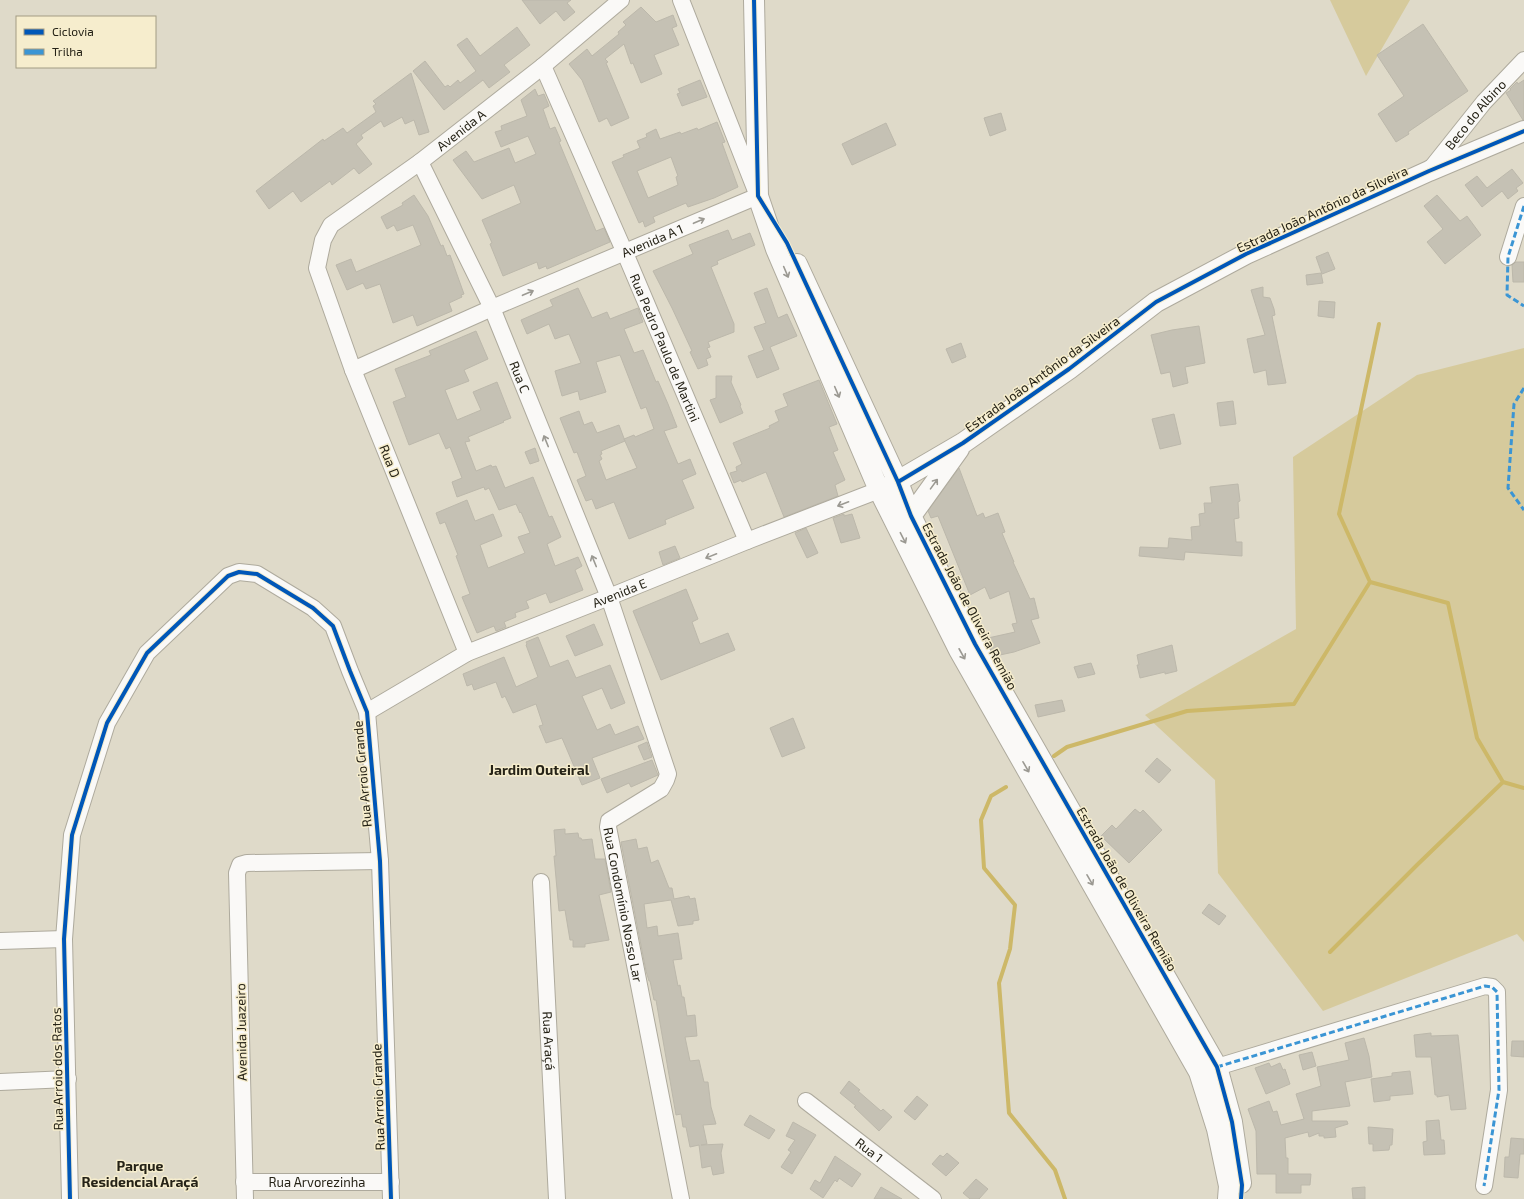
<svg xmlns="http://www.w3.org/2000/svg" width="1524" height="1199" font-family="'Exo 2',sans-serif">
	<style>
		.green { fill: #d6ca9c }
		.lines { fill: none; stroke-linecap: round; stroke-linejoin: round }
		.stream { stroke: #cdb868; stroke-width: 4 }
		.building { fill: #c5c1b4; stroke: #bcb8ab; fill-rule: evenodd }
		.minor-casing { stroke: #aeaa9d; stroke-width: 18 }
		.major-casing { stroke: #aeaa9d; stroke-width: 22 }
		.minor { stroke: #faf9f7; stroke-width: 16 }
		.major { stroke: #faf9f7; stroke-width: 20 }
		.quiet { stroke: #3b95d4; stroke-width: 3; stroke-dasharray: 6 3; stroke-linecap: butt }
		.cycleway-casing { stroke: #f6edcd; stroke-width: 6 }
		.cycleway { stroke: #0057b8; stroke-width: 4 }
		.oneway { stroke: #9b9992 }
		.labels { text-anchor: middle; stroke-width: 3; stroke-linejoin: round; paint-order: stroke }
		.street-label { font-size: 13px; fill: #262317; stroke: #f6edcd }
		.neighbourhood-label { font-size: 14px; font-weight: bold; fill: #262317; stroke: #f6edcd }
	</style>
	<rect width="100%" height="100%" fill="#dfdac9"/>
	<path class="green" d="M1330,0H1410L1366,76Z
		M1524,348V942L1517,934L1323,1011L1218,873L1215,780L1145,715L1296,629L1293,457L1417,375Z"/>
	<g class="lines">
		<path class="stream" d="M1379,324L1339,514L1370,582L1448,603L1477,738L1503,782L1524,788
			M1054,756L1067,747L1187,711L1294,704L1370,582
			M1006,787L991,796L981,820L984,868L1015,905L1010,949L999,983L1009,1113L1055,1170L1065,1199
			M1330,952L1417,865L1503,782"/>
	</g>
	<path class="building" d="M522,0H571L567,3L575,12L564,21L556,11L540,24Z
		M641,7L656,22L673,15L677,26L672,28L679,45L654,55L662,74L641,83L633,63L631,64L624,44L605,59L608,62L606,63L629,118L611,126L607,118L599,122L582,80L569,64L587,49L592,56L619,34L618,32L626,25L623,22Z
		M1423,24L1468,91L1408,132L1409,134L1396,142L1378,114L1404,96L1377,55Z
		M517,27L530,45L504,65L510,72L489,88L483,80L444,110L413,71L425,61L445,87L448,85L450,87L458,80L460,83L476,71L457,45L467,38L480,56Z
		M411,73L429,132L419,135L414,120L405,124L402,117L384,127L381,121L361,135L363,138L356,144L372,164L359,174L354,168L332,185L330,181L301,202L293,191L269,209L256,191L323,139L324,141L343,128L347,133L376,112L373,106L376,104L373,101Z
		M700,80L707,97L682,106L677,94L680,93L678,89Z
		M1524,80V120H1523L1506,93L1511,90L1510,89L1517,82L1518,84Z
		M535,89L538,96L544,94L549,106L543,109L550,129L555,127L561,141L559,142L596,231L604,228L610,242L547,269L546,266L539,269L537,262L503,276L490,244L492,243L482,220L521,203L514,185L482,199L453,160L466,151L474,162L509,148L515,163L536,154L528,136L501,147L495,132L502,130L501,126L527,116L521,100Z
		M1001,113L1006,130L990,136L984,118Z
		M717,122L725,142L722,143L738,187L714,198L688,207L686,203L653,217L655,222L645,227L643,221L639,223L612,162L624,157L623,155L640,148L637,141L647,137L646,134L656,129L660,139L680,132L681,134L697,128L698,130ZM671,157L678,176L676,177L678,185L648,198L637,171Z
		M886,123L896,145L852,165L842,144Z
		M1512,169L1523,183L1516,188L1518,191L1508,199L1502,191L1482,207L1465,185L1477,176L1487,188Z
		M414,195L428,216L441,246L443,245L447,256L450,255L464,294L461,295L462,297L449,303L452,311L417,326L413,315L393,323L380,284L366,289L363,283L347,290L336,265L351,259L356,272L421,245L413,225L397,231L394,225L387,229L381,217L403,205L402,203Z
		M1437,195L1460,221L1467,216L1481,235L1445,264L1427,242L1443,229L1424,206Z
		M728,230L732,240L750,233L755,245L717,261L718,264L711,267L734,324V332L708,342L710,347L707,348L711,357L706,359L708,365L698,369L690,352L692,351L672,308L653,271L693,254L689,245Z
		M1328,252L1335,269L1322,274L1316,257Z
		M1516,262H1524V282H1513L1512,265Z
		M1321,273L1323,283L1307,285L1306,275Z
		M1263,287V297L1270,298L1274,309L1275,315L1272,316L1286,383L1268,385L1266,370L1254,373L1247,339L1265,335L1251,290Z
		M578,288L592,318L607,312L610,319L638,308L643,322L624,329L634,353L643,350L656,382L658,381L668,404L677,427L664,431L678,464L690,459L696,474L682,480L694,508L665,520L666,524L629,539L614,502L596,509L592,499L586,501L577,480L586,476L577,452L574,453L560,418L579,411L584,425L592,422L597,433L619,425L625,441L601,451L602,454L600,455L602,459L599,461L606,480L637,468L624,439L634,435L635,437L654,429L646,407L641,409L620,355L596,362L606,392L580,400L578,391L562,396L555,371L581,363L569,334L555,339L549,324L527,334L521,320L553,306L550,300Z
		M767,288L778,318L787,314L797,336L770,347L779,369L757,378L748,356L764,350L754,327L766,323L754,293Z
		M1319,301L1335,302L1334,318L1318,316Z
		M1199,326L1205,363L1185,367L1188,383L1173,387L1170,372L1161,374L1151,335L1172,330Z
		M476,331L488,359L464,370L469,381L445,390L457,420L481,410L473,392L497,382L511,418L503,421L504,422L468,437L470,441L465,442L476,471L491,465L492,467L496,466L505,488L533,477L549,517L552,516L561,537L547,544L555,566L578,557L582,566L575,570L583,590L550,603L546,593L526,601L529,608L515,613L516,617L504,622L506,627L496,631L494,626L477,633L462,597L470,594L456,556L458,555L445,522L440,524L436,513L467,500L475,521L493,514L502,536L480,545L488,568L525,553L518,537L530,533L521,512L520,513L516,504L499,510L489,488L485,490L484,487L457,497L452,482L462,478L450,447L446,449L439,433L409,445L393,402L406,397L395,369L431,355L429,351Z
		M961,343L966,357L952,363L946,349Z
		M716,376H732L731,382L741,405L740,406L743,413L720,423L710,400L716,398Z
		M819,380L837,424L829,427L838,450L833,452L845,480L835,485L838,496L784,517L766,472L742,482L741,480L734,483L730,473L737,471L736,467L742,464L733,443L770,428L769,426L779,421L775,411L788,406L783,394Z
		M1233,401L1236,424L1220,426L1217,403Z
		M1174,414L1181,444L1160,449L1152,419Z
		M535,448L539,461L530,464L525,452Z
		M959,468L977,516L983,513L985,518L998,513L1005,532L1002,533L1014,562H1013L1030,599L1034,598L1039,618L1031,620L1040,643L1014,652L995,656L990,647L988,638L1015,632L1012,624L1017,623L1009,591L990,599L985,587L970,595L938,516L931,518L928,511Z
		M1238,484L1240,501L1238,502L1239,518L1234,519L1236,542H1242V556L1185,552L1184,560L1139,556L1140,547L1168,548L1169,538L1192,540L1191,527L1200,526L1199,514L1205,513L1204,503H1212L1210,487Z
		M844,514V516L852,514L860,538L841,543L833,518Z
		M806,528L818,553L807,558L795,533Z
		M675,546L680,558L663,565L659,552Z
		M686,589L698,619L692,622L700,644L728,633L735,650L661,680L633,611Z
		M594,624L603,645L575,656L566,636Z
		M538,637L550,667L568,660L576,678L610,665L625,703L611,709L602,688L582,696L597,730L610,724L615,735L638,726L644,739L592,758L600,778L582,785L562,738L546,743L539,726L543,725L536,704L513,713L505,696L502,698L496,682L474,690L472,684L467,686L463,674L504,657L516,687L538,677L526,645L527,644L526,642Z
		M1172,645L1177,671L1165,674V672L1140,678L1137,665H1139L1137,655Z
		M1091,663L1095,674L1078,678L1074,667Z
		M1062,700L1065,711L1038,717L1035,705Z
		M793,718L805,748L782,757L770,728Z
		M647,742L652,757L644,760L638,746Z
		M1157,758L1171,770L1159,783L1145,771Z
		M652,760L658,775L631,787L629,783L607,793L601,779Z
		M1135,809L1140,813L1143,810L1162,830L1129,863L1101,836L1112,825L1116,829Z
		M565,829V834L578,833L579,838H581L582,840L592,839L595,859H605L611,892L599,895L609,940L585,944V947H573V940H570L565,910L559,911L554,856H556L554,830Z
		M636,839L638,849L647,847L651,863L658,860L669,888H672L674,899L689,896L690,899L695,898L699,920L693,921V924L678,926L671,900L644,904L647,928L657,926L658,936L678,933L682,959L673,960L678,986L680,985L682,997H684L687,1016L695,1015L697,1036L685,1037L690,1061L699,1060L704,1082H708L711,1107L716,1124L703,1125L707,1144L701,1145L723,1144L721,1153L724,1173L713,1175L711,1166L702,1168L699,1145L690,1147L686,1127H683L681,1114L676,1115L656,1000H654L650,981H649L646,971L621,842Z
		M1209,904L1226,916L1219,925L1202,913Z
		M1431,1033V1036L1458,1035L1466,1109L1451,1110L1449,1095L1437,1097V1095H1435L1431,1057H1416L1414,1035Z
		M1364,1038L1369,1056L1372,1077L1345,1082L1350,1106L1312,1111V1121H1347L1348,1124L1335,1128L1336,1137L1324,1138V1136H1319V1133L1309,1137L1308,1132L1285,1138L1286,1158H1288V1174H1311L1310,1185H1301V1193H1276V1174H1257L1256,1131L1248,1109L1269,1101L1273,1112L1277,1111L1281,1125L1304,1119L1296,1094L1321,1086L1317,1067L1349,1060L1345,1043Z
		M1512,1041H1524V1057L1511,1056Z
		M1312,1052L1316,1066L1303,1070L1299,1055Z
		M1269,1063L1271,1067L1280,1063L1283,1070L1285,1069L1290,1084L1266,1094L1255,1068Z
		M1410,1071L1413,1094L1390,1096V1100L1374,1102L1371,1079L1392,1076V1073Z
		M849,1081L860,1090L858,1091L881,1111L883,1109L892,1117L879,1131L854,1107L856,1106L840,1093Z
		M917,1096L928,1105L915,1120L904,1111Z
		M750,1115L775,1130L769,1139L744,1125Z
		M1439,1120L1441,1140H1444L1445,1154L1424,1155L1423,1142L1427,1141L1426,1121Z
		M793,1122L816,1135L792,1174L781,1167L791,1152L788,1150L795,1140L786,1136Z
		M1368,1127L1393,1129L1392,1145H1390L1389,1150L1373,1151V1144H1369Z
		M1511,1138L1524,1139V1154H1520L1518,1178L1504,1177L1505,1157H1509Z
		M947,1153L959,1163L946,1176L932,1164L940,1155L943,1157Z
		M835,1156L861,1174L852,1187L839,1178L837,1182L835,1180L823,1198L810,1189L815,1180L820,1183Z
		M976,1179L988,1189L979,1199H970L963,1193Z
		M881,1187L902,1199H874Z
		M1365,1187V1199H1353L1352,1188Z"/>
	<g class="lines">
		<g class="minor-casing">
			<g id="minor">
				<path id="s1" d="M543,66L625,253L747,541"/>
				<path id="s2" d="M420,162L492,308L609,597L668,774L666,780L661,789L609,821L608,827L681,1199"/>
				<path id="s3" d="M1429,171L1484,102L1524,60"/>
				<path d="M1508,257L1524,206"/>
				<path id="s4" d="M353,370L492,308L758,196L681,0"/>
				<path id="s5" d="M467,653L353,370L317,268L323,240L331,225L420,162L543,66L621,0"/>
				<path id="s6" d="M367,712L467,653L609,597L747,541L879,490"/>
				<path id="s7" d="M541,882L557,1199"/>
				<path d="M0,941L64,939"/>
				<path d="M1217,1067L1485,986L1492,987L1497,992L1499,1090L1484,1186"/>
				<path d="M0,1082L68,1079"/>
				<path id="s8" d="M806,1101L933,1199"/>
				<path id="s9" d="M244,1182H391"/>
				<path d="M70,1199L64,939L72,835L107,723L147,653L228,576L239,572L257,574L313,608L333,626L350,671L367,712L380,861L391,1199"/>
				<path d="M245,1199L237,873L240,865L247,863L380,861"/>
			</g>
		</g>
		<g class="major-casing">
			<path id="major" d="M754,0L758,196L776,249L879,490L959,650L1199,1072L1217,1129L1229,1186L1228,1199
				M797,264L898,482L911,516L975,644L1217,1067L1232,1122L1241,1183
				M886,488L963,443L1069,369L1156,302L1246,254L1429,171L1524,131
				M911,516L959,449"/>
		</g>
		<use href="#minor" class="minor"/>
		<use href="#major" class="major"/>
		<path class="quiet" d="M1524,206L1508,257L1507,295L1524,306
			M1524,388L1514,404L1508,488L1524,510
			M1217,1067L1485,986L1492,987L1497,992L1499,1090L1484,1186"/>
		<g class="cycleway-casing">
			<path id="cycleway" d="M754,0L758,196L787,243L898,482L911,516L975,644L1217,1067L1232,1122L1242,1185L1241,1199
				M898,482L963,443L1069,369L1156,302L1246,254L1429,171L1524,131
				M70,1199L64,939L72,835L107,723L147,653L228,576L239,572L257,574L313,608L333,626L350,671L367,712L380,861L391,1199"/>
		</g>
		<use href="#cycleway" class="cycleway"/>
	</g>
	<defs><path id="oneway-shaft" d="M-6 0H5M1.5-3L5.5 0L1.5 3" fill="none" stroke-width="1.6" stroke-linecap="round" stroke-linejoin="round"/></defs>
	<g class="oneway">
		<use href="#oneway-shaft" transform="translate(699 221) rotate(-23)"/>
		<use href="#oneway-shaft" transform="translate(786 272) rotate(67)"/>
		<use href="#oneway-shaft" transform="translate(528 293) rotate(-23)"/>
		<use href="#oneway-shaft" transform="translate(837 392) rotate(67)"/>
		<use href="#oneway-shaft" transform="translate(546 441) rotate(-112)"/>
		<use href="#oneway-shaft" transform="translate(934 484) rotate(-54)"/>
		<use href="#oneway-shaft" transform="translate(843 504) rotate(159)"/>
		<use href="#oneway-shaft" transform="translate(903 538) rotate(63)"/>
		<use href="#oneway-shaft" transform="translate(711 556) rotate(158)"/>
		<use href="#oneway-shaft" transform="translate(594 561) rotate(-112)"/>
		<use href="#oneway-shaft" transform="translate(962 654) rotate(61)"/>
		<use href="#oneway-shaft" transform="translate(1026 767) rotate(60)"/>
		<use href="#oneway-shaft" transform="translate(1090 880) rotate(60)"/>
	</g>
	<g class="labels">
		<g class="street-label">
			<text dy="5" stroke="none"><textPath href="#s3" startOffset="73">Beco do Albino</textPath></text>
			<text dy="5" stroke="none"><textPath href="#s5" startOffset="620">Avenida A</textPath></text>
			<text transform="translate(1322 209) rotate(-25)" y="5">Estrada João Antônio da Silveira</text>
			<text dy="5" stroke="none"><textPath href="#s4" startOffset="326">Avenida A 1</textPath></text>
			<text dy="5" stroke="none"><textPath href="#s1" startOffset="307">Rua Pedro Paulo de Martini</textPath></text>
			<text transform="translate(1042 374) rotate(-36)" y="5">Estrada João Antônio da Silveira</text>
			<text dy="5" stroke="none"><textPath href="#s2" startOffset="237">Rua C</textPath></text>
			<text transform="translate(390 461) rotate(68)" y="5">Rua D</text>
			<text dy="5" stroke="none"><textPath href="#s6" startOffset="280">Avenida E</textPath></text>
			<text transform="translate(970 606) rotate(62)" y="5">Estrada João de Oliveira Remião</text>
			<text transform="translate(362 774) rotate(-95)" y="5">Rua Arroio Grande</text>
			<text transform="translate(1127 889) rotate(60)" y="5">Estrada João de Oliveira Remião</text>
			<text dy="5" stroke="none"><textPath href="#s2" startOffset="824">Rua Condomínio Nosso Lar</textPath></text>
			<text transform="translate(241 1032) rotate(-91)" y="5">Avenida Juazeiro</text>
			<text dy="5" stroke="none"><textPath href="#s7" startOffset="159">Rua Araçá</textPath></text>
			<text transform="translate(57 1069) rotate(-91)" y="5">Rua Arroio dos Ratos</text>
			<text transform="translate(378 1097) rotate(-92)" y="5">Rua Arroio Grande</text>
			<text dy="5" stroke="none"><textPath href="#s8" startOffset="80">Rua 1</textPath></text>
			<text dy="5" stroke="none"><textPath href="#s9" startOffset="73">Rua Arvorezinha</textPath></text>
		</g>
		<g class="neighbourhood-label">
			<text x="539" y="775">Jardim Outeiral</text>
			<text x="140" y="1171">Parque<tspan x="140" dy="16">Residencial Araçá</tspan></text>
		</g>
	</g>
	<rect x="16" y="16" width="140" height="52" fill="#f6edcd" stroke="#a39c84"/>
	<rect x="24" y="29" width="20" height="6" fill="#0057b8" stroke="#a39c84"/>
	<text x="52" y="36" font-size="12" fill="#262317">Ciclovia</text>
	<rect x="24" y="49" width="20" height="6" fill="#3b95d4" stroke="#a39c84"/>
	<text x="52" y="56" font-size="12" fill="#262317">Trilha</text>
</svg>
